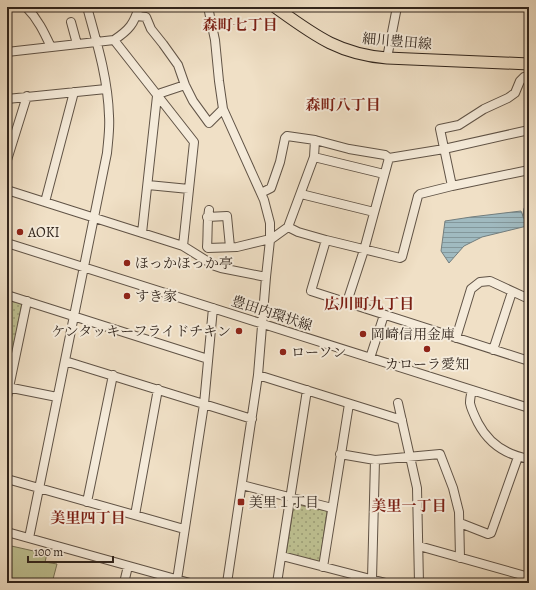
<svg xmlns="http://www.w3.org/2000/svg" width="536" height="590" font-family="Alegreya,'Noto Serif JP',serif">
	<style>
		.grass { fill: #bec192; stroke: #777257 }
		.park { fill: url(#park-dots); stroke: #777257 }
		.water { fill: url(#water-rules); stroke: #737e7e }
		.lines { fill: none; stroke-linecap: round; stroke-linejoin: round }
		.stream { stroke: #737e7e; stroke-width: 1.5 }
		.minor-casing { stroke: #605346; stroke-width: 10 }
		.major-casing { stroke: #30241c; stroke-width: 13 }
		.minor { stroke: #f5ebda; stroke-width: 8 }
		.major { stroke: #f0e0c6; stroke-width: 11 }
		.poi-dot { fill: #8f2418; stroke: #f5ebda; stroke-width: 1.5 }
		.labels { text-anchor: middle; stroke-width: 4; stroke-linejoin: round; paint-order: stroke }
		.street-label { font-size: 14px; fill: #30241c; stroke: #f5ebda }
		.poi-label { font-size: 14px; fill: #30241c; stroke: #f5ebda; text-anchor: start }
		.neighbourhood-label { font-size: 15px; font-weight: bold; fill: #7a1f14; stroke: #f5ebda }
	</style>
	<defs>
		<pattern id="park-dots" width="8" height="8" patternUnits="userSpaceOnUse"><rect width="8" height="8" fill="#bec192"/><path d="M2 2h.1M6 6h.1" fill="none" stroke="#9b9d76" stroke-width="1.8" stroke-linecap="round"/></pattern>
		<pattern id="water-rules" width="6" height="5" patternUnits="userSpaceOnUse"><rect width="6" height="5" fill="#a0bac0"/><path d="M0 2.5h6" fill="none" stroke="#83979b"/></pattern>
	</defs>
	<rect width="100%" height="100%" fill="#f0e0c6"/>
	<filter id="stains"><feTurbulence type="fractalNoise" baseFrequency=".005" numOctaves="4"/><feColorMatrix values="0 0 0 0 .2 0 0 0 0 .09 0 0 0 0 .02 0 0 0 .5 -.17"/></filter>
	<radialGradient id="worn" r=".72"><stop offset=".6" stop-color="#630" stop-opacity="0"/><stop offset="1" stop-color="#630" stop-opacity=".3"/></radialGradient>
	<path class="grass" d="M7,545L47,554L45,562L57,564L52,583H7Z"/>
	<path class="park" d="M7,298L22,303L7,383Z
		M294,504L327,511L320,562L286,554Z"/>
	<path class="water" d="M521,211L527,226L482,237L464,246L449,263L441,251L445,221L471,217Z"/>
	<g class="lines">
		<path class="stream" d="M523,216L524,209L529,202"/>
		<g class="minor-casing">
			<path id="minor" d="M26,7C38,19 44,32 51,47
				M208,7L215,40L219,81L223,109L264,200L270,223V240L266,277L258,375L227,583
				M137,16L146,17L151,29L163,44L178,65L185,85L193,101L209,123L223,109
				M71,22L77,44
				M114,40L194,142L183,246
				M7,52L114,40C129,30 134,24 139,7
				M387,58L397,7
				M7,99L106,89
				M315,140L349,149L385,155L389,158
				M314,157L384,174
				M7,160L27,96
				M148,185L189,189
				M452,186L440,129L459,125L484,109L508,98L515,93L520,81L524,77L529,76
				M7,190L183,246L215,266L221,268L266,277
				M261,193L271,188L280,162L285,138L287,136L315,140L314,157L288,227L270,240
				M301,194L374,212
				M45,202L74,92
				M209,210C207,222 208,234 207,247L208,248L237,247L270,239
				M207,217L227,216L230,247
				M288,227L298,232L326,240L400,258L402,257L418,196L420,194L452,186L529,170
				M142,233L157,96L161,93L185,85
				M326,240L311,291L529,361
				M7,243L529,408
				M7,295L208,359
				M347,302L364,250L389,158L444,149L529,130
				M456,338L471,289L480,282L490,281L529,299
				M493,350L512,292
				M370,358L384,315
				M65,361L252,419
				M258,375L402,420
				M7,387L57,397
				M472,390C471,394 470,399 470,403C471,409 475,417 478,423C489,444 506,455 529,459
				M7,397L27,301
				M398,403L417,488L419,583
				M340,454L375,460L440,454L453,488L459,512L460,558
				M7,479L184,529
				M242,485L332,508
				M87,502L113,375
				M135,515L158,389
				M460,523L488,534L491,533L518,457
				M7,532L190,583
				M29,538L107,153C108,141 110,129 109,116C108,79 97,43 87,7
				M419,546L529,577
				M282,556L386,583
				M323,567L349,404
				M372,579L375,460
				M177,580L204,404L213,308
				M124,583L128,566
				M277,583L307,390"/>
		</g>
		<g class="major-casing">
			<path id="major" d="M275,7C314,35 338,54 387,58L529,64"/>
		</g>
		<use href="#minor" class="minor"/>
		<use href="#major" class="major"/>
	</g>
	<g class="poi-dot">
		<circle cx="20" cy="232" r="4"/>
		<circle cx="127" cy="263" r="4"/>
		<circle cx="127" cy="296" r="4"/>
		<circle cx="239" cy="331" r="4"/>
		<circle cx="363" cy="334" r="4"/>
		<circle cx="427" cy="349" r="4"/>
		<circle cx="283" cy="352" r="4"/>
		<rect x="237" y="498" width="8" height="8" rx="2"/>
	</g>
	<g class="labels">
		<g class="street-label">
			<text transform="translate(397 41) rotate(5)" y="5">細川豊田線</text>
			<text transform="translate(272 313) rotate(18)" y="5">豊田内環状線</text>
		</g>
		<g class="poi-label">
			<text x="28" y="237">AOKI</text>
			<text x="135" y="268">ほっかほっか亭</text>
			<text x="135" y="301">すき家</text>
			<text x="231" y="336" text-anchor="end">ケンタッキーフライドチキン</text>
			<text x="371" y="339">岡崎信用金庫</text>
			<text x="291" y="357">ローソン</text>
			<text x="427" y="369" text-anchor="middle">カローラ愛知</text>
			<text x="249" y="507">美里１丁目</text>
		</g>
		<g class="neighbourhood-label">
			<text x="240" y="30">森町七丁目</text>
			<text x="343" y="110">森町八丁目</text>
			<text x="369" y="309">広川町九丁目</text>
			<text x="409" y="511">美里一丁目</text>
			<text x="88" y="523">美里四丁目</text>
		</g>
	</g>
	<rect width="536" height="590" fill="none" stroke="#f0e0c6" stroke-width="24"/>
	<rect x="8" y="8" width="520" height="574" fill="none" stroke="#30241c" stroke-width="2"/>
	<rect x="12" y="12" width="512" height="566" fill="none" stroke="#30241c"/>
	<path d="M28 556v6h85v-6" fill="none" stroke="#30241c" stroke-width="2"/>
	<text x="34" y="556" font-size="12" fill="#30241c" stroke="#f5ebda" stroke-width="3" paint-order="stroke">100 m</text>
	<rect width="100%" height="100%" filter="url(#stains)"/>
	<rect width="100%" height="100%" fill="url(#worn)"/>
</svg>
